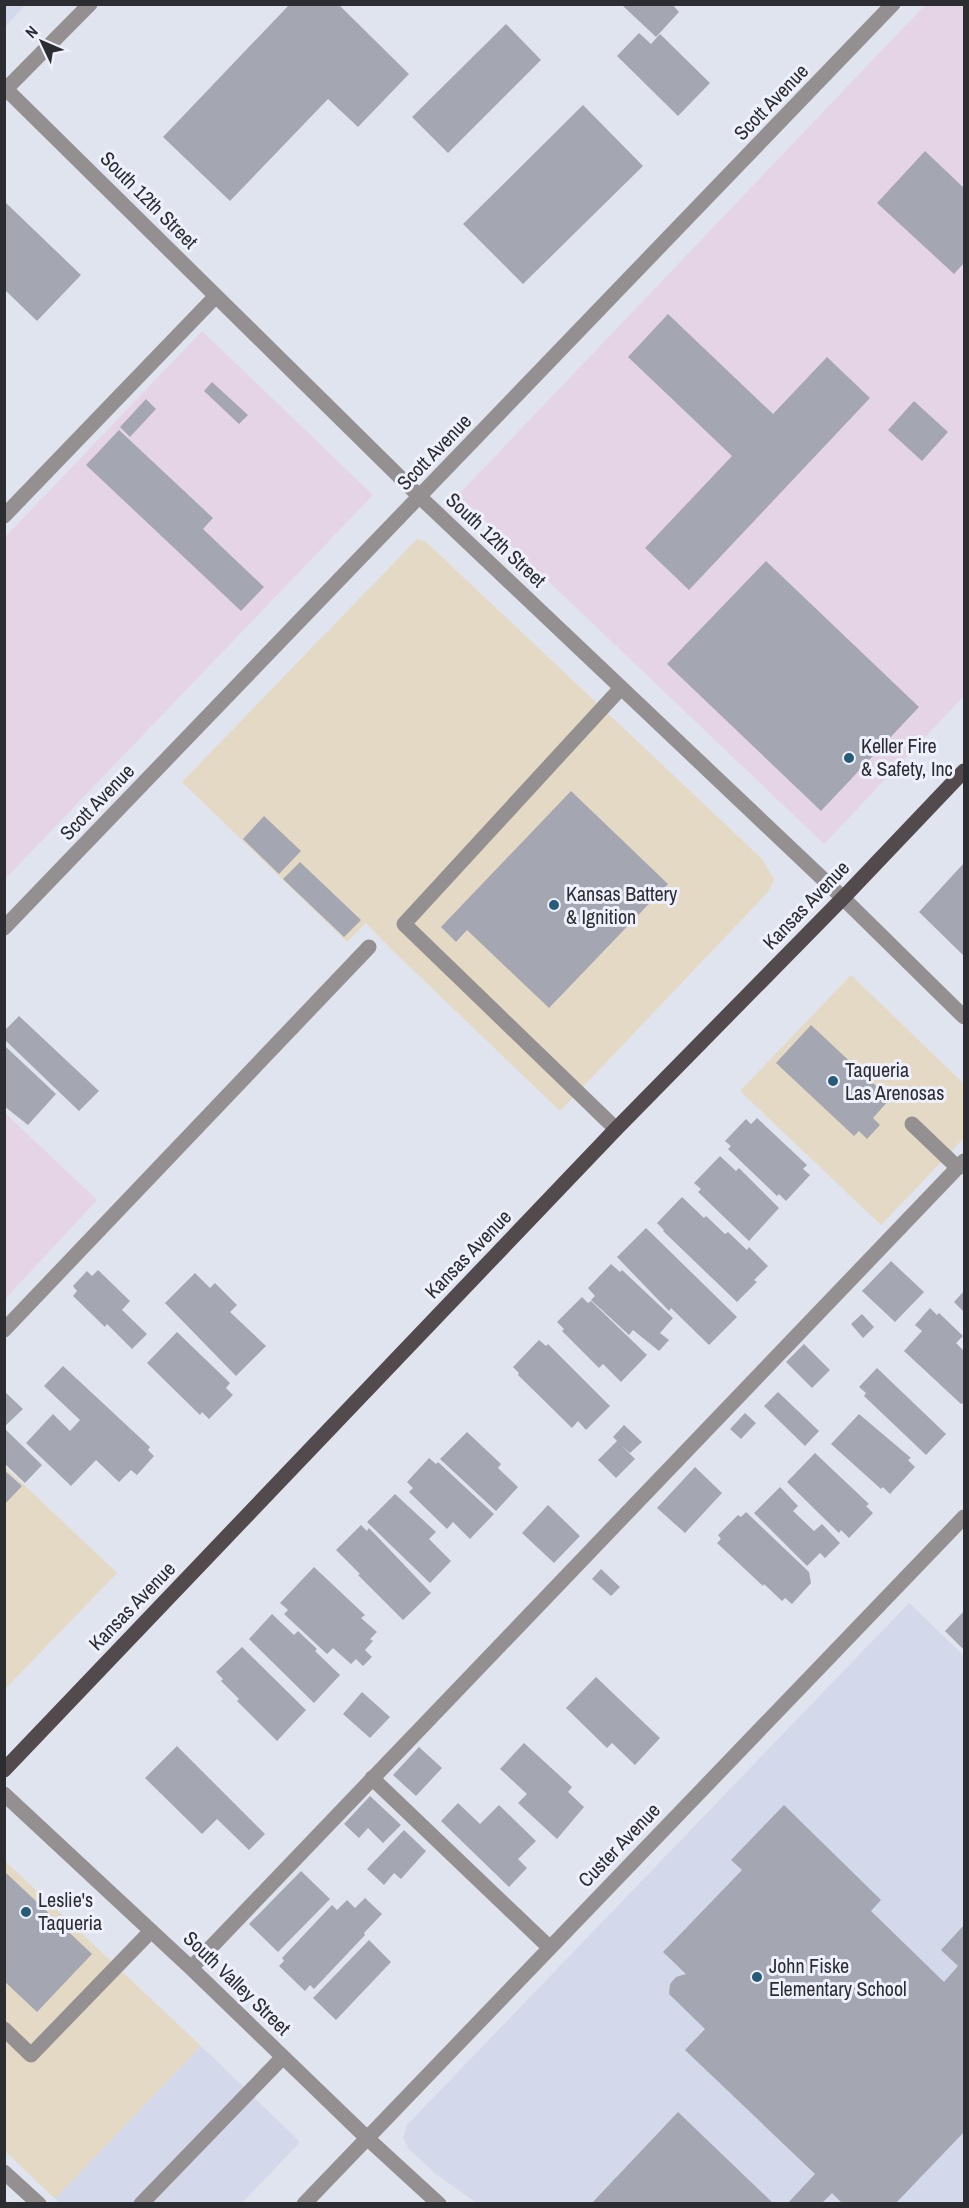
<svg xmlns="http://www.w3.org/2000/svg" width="969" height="2208" font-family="'Archivo Narrow',sans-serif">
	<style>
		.commercial { fill: #e4d9c4 }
		.industrial { fill: #e5d4e5 }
		.built { fill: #d3d8ea }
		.building { fill: #a4a7b1 }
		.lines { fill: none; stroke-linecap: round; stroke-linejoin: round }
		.minor { stroke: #948f90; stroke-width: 15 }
		.major { stroke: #534a4d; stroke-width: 15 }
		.poi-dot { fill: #265c77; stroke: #eef1fc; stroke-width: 2 }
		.labels { text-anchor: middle; stroke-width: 6; stroke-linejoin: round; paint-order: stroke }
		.street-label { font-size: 20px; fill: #2c2d31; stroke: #eef1fc }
		.poi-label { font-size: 20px; fill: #2c2d31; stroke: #eef1fc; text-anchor: start }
	</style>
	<rect width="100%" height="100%" fill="#e0e4ee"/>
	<path class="commercial" d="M417,539L425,541L761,858L774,879L769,891L560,1111L387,945L366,923L347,942L182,782Z
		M851,975L964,1084V1138L881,1225L740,1091Z
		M4,1466L117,1573L5,1689H4Z
		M4,1860L201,2046L55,2199L5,2151Z"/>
	<path class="industrial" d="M925,5H964V696L824,844L458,495Z
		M202,331L373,495L5,879V537Z
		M4,1112L97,1200L5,1299H4Z"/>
	<path class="built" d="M5,4L25,5L5,27L4,5Z
		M909,1603L964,1656V2203H477L437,2175L408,2148L403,2137L407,2125Z
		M201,2046L300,2142L242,2203L60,2204L55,2199Z"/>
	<path class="building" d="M290,4H338L409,74L358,127L328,99L230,201L163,137Z
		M621,4H672L679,12L656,37Z
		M506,24L541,60L448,153L412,117Z
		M639,33L651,44L660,34L710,83L678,116L617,56Z
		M583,105L643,166L523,284L463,224Z
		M925,151L964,188V263L954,274L877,203Z
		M5,202L81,275L37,321L5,290Z
		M668,314L773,414L827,357L870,398L689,590L645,548L732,456L628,357Z
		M212,382L248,415L239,424L204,391Z
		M146,399L156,409L130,437L120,427Z
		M914,401L948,432L922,461L888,430Z
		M119,430L213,518L203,529L264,587L241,611L86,465Z
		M766,561L919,707L821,811L667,664Z
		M571,791L668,884L549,1008L467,930L456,942L441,927Z
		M264,816L301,851L279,874L243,839Z
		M300,862L361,920L344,937L283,879Z
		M964,863V956L919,912Z
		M19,1016L99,1091L79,1111L4,1039V1031Z
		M811,1025L890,1099L873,1118L880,1125L867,1139L859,1131L854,1136L776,1063Z
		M6,1047L56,1094L28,1125L4,1106V1049Z
		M757,1118L807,1165L803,1169L810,1175L786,1201L779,1194L777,1196L728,1149L731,1146L725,1141L746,1119L751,1124Z
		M720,1156L736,1171L739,1168L779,1208L749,1241L698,1192L701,1189L694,1183Z
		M682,1197L704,1218L706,1216L725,1234L728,1232L747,1250L749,1247L768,1266L754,1280L757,1282L737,1302L663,1231L664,1230L657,1223Z
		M646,1228L737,1317L709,1345L671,1308L669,1311L617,1257Z
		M891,1261L924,1292L895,1322L862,1291Z
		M611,1264L620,1272L622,1270L673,1318L660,1333L669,1340L659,1351L633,1330L629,1335L591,1300L595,1296L588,1288Z
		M98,1270L130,1301L122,1310L147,1334L132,1349L107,1324L105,1327L73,1296L77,1291L73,1286L87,1271L92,1276Z
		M195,1273L210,1288L215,1283L237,1305L230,1312L266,1346L236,1376L165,1303Z
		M964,1291V1312L954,1302Z
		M582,1297L588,1303L591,1301L647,1355L621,1382L603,1364L599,1368L562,1331L564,1329L557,1322Z
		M930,1308L937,1315L939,1313L963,1336L956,1343L964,1351V1403L961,1404L904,1351L922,1331L915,1325Z
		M862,1314L874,1327L863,1338L851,1324Z
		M177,1332L230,1383L226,1388L233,1395L209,1419L202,1412L200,1415L147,1363Z
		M539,1340L546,1346L548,1344L610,1406L586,1430L578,1421L572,1428L518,1375L519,1373L513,1367Z
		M804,1344L830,1370L812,1388L786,1362Z
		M63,1366L150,1447L148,1450L154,1456L137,1475L131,1470L119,1482L96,1460L71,1486L26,1443L53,1414L70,1431L80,1420L44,1386Z
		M877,1368L946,1434L926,1455L864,1396L866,1393L859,1387Z
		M4,1391L23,1409L4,1427Z
		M778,1392L819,1431L805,1446L764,1406Z
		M745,1413L756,1423L741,1439L730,1429Z
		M859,1414L911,1458L908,1460L915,1467L890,1494L883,1487L881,1489L831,1444Z
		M624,1425L642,1442L630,1453L622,1446L635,1459L616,1478L598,1460L617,1441L613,1437Z
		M4,1428L42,1465L25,1483L4,1463Z
		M467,1432L501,1464L498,1468L518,1487L496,1511L440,1459Z
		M815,1453L869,1504L866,1506L873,1513L849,1538L841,1530L839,1533L787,1482Z
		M429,1458L436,1464L438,1462L494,1514L470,1539L453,1522L447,1529L409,1492L413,1488L407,1482Z
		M695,1467L722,1493L685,1533L657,1508Z
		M4,1470L22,1486L4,1505Z
		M780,1487L798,1506L793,1511L814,1531L822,1524L840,1543L825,1558L820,1553L807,1566L754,1513Z
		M395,1494L436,1532L429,1539L451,1561L430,1583L367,1522Z
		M548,1505L580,1536L554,1563L522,1533Z
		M746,1512L809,1572L811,1583L792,1604L785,1598L782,1601L764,1584L763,1586L717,1543L721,1539L718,1535L738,1515L741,1517Z
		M361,1525L367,1531L369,1528L431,1593L403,1620L358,1575L360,1574L336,1550Z
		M314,1567L365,1615L361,1618L377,1632L370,1639L373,1641L365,1650L372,1657L363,1666L356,1659L351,1664L333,1648L327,1654L284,1614L288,1610L280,1603Z
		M601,1569L620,1587L611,1596L592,1579Z
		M964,1611V1650L945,1631Z
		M272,1614L294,1635L298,1631L317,1649L315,1651L340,1675L314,1703L249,1639Z
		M242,1647L306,1710L277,1741L237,1701L239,1699L221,1681L223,1679L216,1672Z
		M596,1677L660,1738L635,1765L612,1743L607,1748L566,1708Z
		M362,1692L390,1717L370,1738L343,1714Z
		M524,1743L572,1787L568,1792L584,1807L557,1839L518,1803L527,1794L500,1769Z
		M177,1746L265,1834L249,1850L217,1819L202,1834L145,1778Z
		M419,1747L442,1768L416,1796L393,1775Z
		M370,1796L401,1825L383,1843L368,1828L359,1838L344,1824Z
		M458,1803L480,1824L499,1805L536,1841L518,1859L527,1868L509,1887L441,1821Z
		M784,1805L881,1900L871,1911L944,1982L958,1966L941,1950L964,1925V2132L895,2204H843L832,2193L821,2204H787L815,2174L685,2050L705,2029L669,1994L670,1984L676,1977L686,1974L663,1952L742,1870L731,1860Z
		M404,1830L426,1851L401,1879L394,1873L384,1885L367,1869Z
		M4,1871L92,1954L37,2012L4,1981Z
		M301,1871L330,1899L278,1952L249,1924Z
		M365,1898L382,1914L364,1933L365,1935L314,1989L310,1985L305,1991L279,1966L284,1961L282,1958L332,1905L337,1910L347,1900L355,1908Z
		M369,1940L391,1962L336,2020L313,1998Z
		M678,2112L774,2204H591Z"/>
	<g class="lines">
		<path class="minor" d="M4,87L420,497L843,898L964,1017
			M6,89L90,4
			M4,516L216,296
			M4,928L893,4
			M912,1124L958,1168
			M616,1129L404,924L621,688
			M4,1330L369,947
			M372,1778L550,1948
			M4,1794L191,1968L367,2138L439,2204
			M191,1968L964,1161
			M4,2029L31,2055L151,1931
			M4,2172L39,2204
			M141,2204L283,2057
			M304,2204L964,1517"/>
		<path class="major" d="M4,1770L616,1129L843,898L964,771"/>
	</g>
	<g class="poi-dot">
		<circle cx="849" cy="758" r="6"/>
		<circle cx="554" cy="905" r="6"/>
		<circle cx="833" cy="1081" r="6"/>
		<circle cx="26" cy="1912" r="6"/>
		<circle cx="757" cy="1977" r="6"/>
	</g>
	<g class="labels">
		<g class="street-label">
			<text transform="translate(771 102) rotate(-46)" y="7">Scott Avenue</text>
			<text transform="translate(149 200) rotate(45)" y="7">South 12th Street</text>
			<text transform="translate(434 452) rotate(-46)" y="7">Scott Avenue</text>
			<text transform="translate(496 540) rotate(43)" y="7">South 12th Street</text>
			<text transform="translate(97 802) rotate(-46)" y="7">Scott Avenue</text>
			<text transform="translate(806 905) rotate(-46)" y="7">Kansas Avenue</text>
			<text transform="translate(468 1254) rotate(-46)" y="7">Kansas Avenue</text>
			<text transform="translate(132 1606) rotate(-46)" y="7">Kansas Avenue</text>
			<text transform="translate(619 1845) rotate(-46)" y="7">Custer Avenue</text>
			<text transform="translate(237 1983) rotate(44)" y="7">South Valley Street</text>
		</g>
		<g class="poi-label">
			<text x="861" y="753">Keller Fire<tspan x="861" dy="23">&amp; Safety, Inc</tspan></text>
			<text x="566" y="901">Kansas Battery<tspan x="566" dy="23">&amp; Ignition</tspan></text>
			<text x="845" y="1077">Taqueria<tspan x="845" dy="23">Las Arenosas</tspan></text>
			<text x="38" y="1907">Leslie's<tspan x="38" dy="23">Taqueria</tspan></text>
			<text x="769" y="1973">John Fiske<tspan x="769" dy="23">Elementary School</tspan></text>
		</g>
	</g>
	<rect width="969" height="2208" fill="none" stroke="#2c2d31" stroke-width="12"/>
	<g transform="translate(42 42) rotate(314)" stroke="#eef1fc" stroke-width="4.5" paint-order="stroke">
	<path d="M0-4.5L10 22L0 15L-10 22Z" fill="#2c2d31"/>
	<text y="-9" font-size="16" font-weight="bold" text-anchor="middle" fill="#2c2d31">N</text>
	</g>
</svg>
